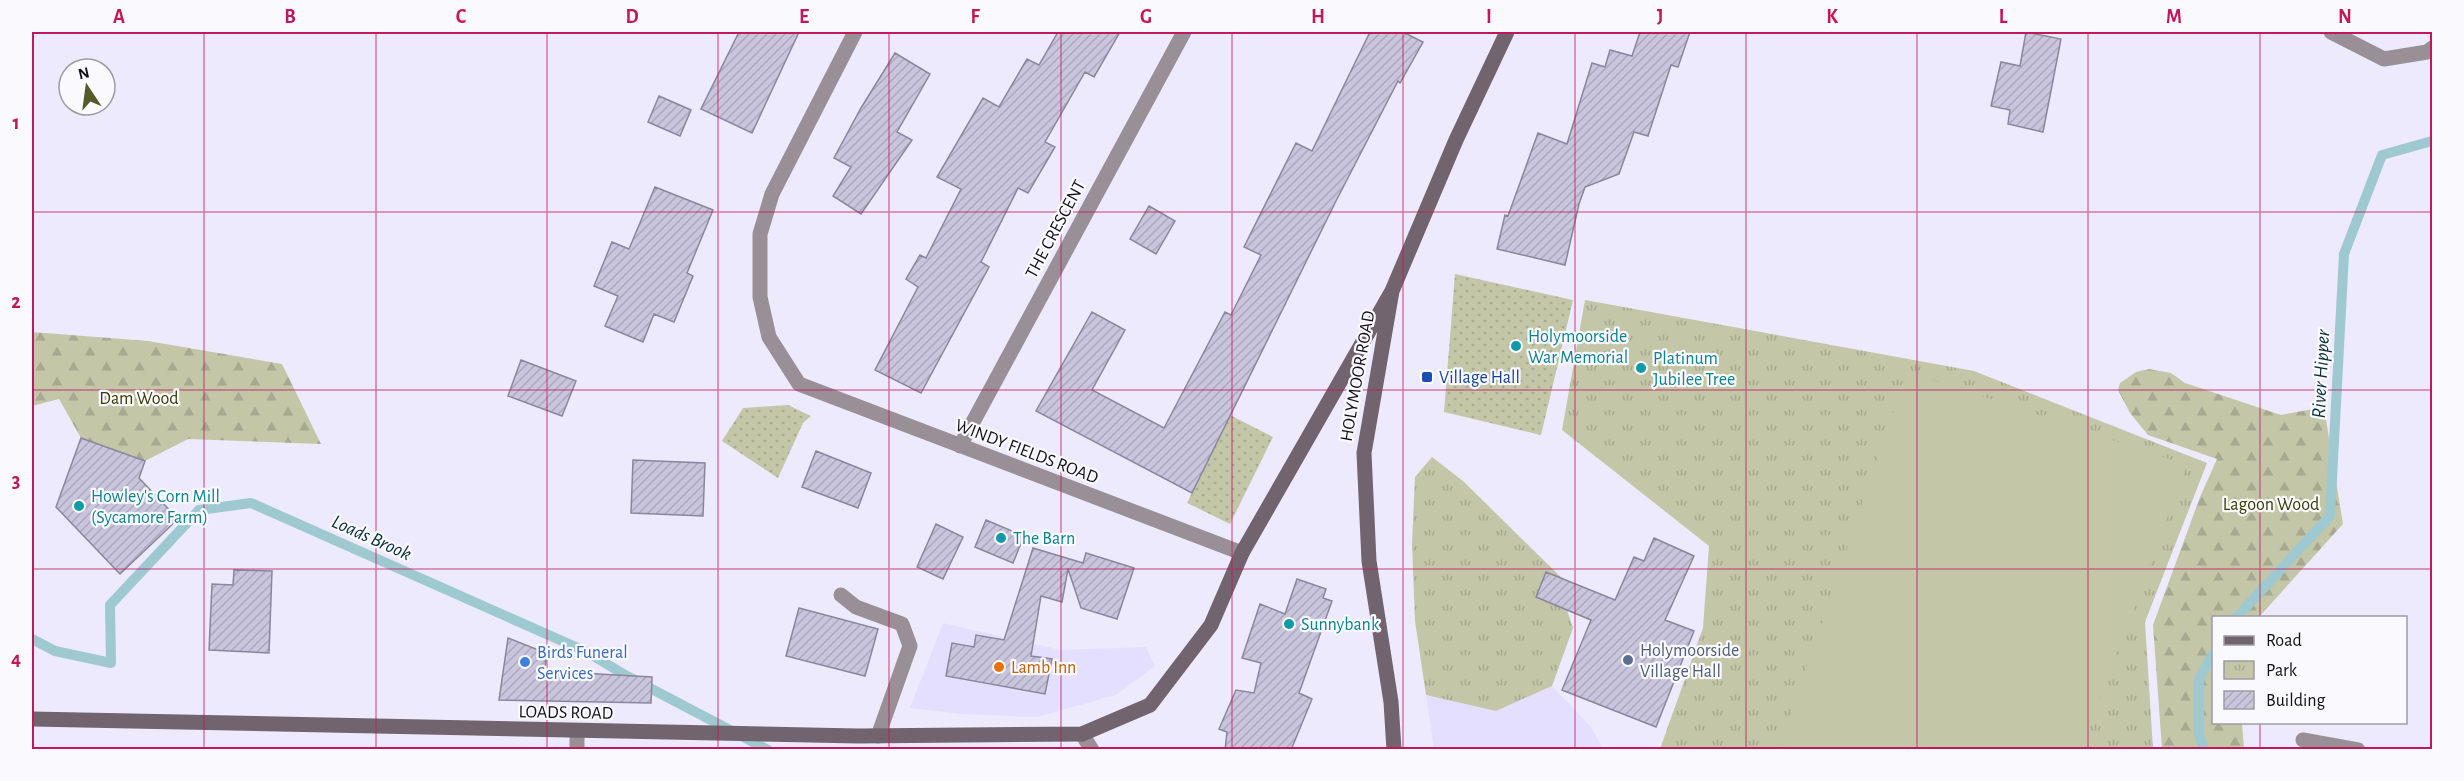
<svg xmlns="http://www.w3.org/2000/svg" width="2464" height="781" font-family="'Alegreya Sans',sans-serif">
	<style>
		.built { fill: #e4dfff }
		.grass { fill: url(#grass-dots) }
		.forest { fill: url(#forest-firs) }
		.park { fill: url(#park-tufts) }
		.pitch { fill: #c4c6a8 }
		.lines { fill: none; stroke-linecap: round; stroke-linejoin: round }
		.stream { stroke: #9fc9d1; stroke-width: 10 }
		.building { fill: url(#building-hatch); stroke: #8a869d; stroke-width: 1.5 }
		.lane { stroke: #999097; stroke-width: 15 }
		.street { stroke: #999097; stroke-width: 15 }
		.secondary { stroke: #72646e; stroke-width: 15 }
		.grid { fill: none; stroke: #c2185b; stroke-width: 1.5; stroke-opacity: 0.55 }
		.culture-dot { fill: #0f9aa8; stroke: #faf9fe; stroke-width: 2 }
		.transit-dot { fill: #1a4fb4; stroke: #faf9fe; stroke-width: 2 }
		.service-dot { fill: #5c6f8a; stroke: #faf9fe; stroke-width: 2 }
		.shop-dot { fill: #3f7fe0; stroke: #faf9fe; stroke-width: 2 }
		.food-dot { fill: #e8710a; stroke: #faf9fe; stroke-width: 2 }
		.labels { text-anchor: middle; stroke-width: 4.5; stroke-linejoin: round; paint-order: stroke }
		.street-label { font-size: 18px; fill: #121119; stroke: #faf9fe }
		.culture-label { font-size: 18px; fill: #0d838f; stroke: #faf9fe; text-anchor: start }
		.transit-label { font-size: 18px; fill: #164399; stroke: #faf9fe; text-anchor: start }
		.park-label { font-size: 18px; fill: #3a3b00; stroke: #faf9fe }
		.service-label { font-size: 18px; fill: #4e5e75; stroke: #faf9fe; text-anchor: start }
		.shop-label { font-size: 18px; fill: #366cbe; stroke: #faf9fe; text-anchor: start }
		.food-label { font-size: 18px; fill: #c56008; stroke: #faf9fe; text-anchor: start }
		.water-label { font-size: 20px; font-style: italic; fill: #093339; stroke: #faf9fe }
		.neatline { fill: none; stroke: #c2185b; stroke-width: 2 }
		.grid-label { font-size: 20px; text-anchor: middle; font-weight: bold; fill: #c2185b }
	</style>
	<defs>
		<pattern id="grass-dots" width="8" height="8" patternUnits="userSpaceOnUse" patternTransform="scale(1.5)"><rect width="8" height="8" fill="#c4c6a8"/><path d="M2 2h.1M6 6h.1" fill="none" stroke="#a7a990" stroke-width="1.8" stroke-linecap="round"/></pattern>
		<pattern id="forest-firs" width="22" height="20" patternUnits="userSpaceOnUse" patternTransform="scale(1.5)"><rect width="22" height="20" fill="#c4c6a8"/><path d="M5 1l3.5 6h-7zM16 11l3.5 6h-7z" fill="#a7a990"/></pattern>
		<pattern id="park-tufts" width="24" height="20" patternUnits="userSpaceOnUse" patternTransform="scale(1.5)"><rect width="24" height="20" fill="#c4c6a8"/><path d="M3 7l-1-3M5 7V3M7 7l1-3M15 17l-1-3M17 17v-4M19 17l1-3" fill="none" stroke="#a7a990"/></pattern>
		<pattern id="building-hatch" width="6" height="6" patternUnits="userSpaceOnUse" patternTransform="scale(1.5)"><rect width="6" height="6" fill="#c9c5dd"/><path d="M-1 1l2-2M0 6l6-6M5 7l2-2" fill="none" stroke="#aca8bd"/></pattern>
	</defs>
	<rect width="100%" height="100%" fill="#edeafd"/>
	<path class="built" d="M943,623L1061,650L1146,647L1155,666L1116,695L1037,717L962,714L910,708Z
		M1552,686L1591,727L1603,749H1434L1426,695L1496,711Z"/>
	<path class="grass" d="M1455,274L1573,300L1541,435L1444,412Z
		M788,405L811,416L803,423L778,478L722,441L743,408Z
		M1230,415L1273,437L1230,524L1187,503Z"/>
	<path class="forest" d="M32,332L148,341L282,364L321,444L188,439L145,461L81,438L59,399L32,406Z
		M2149,369L2171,373L2185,383L2281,415L2324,407L2343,524L2259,617L2214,618V722L2242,723L2244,749H2162L2153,625L2200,497L2217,459L2148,435L2130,413L2118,390L2120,383L2136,372Z"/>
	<path class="park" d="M1585,300L1974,371L2207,463L2145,622L2153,749H1660L1703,628L1709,546L1562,430Z
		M1432,457L1463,481L1575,591L1567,610L1573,628L1552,686L1496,711L1426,695L1415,621L1412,544L1415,477Z"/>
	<path class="pitch" d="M1907,371L2187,465L2081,749H1779Z"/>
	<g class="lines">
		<path class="stream" d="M2236,618L2330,516L2344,254L2382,155L2432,141
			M32,639L55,651L111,663L110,605L199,510L251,503L587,652L625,675L768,750
			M2204,750L2199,734V679L2214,652"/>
	</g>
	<path class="building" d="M739,32H799L752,133L701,109Z
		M1058,32H1120L1094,77L1085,72L1045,142L1055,147L1028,193L1018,188L981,262L989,267L921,393L875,370L918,287L906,279L920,255L926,258L961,189L937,177L983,98L999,107L1027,59L1039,65Z
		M1370,32H1403L1423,42L1400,83L1398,81L1336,201L1192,493L1036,411L1092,312L1125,330L1092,390L1164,428L1225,312L1231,315L1261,255L1244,247L1296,143L1312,151Z
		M1640,32H1690L1678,67L1671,65L1648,136L1634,132L1619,174L1585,187L1579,204L1565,265L1497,249L1505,215L1508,216L1538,133L1567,144L1592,63L1605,67L1610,50L1632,56Z
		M2026,32L2061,39L2043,132L2008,124L2010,110L1991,106L2001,62L2020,66Z
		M895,53L930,74L897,132L912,140L861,214L833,196L851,167L834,158L861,108Z
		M659,96L691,110L680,136L648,122Z
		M655,187L713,210L687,273L693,276L674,322L654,314L643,342L605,326L618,296L594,286L612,242L629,249Z
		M1149,206L1175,221L1156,254L1130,239Z
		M521,360L576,381L562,416L508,396Z
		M81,438L145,461L139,478L178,519L120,574L56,507Z
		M816,451L871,473L858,508L802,487Z
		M633,460L705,463L703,516L631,513Z
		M986,520L1024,536L1013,563L975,547Z
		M936,524L963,537L943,579L917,567Z
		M1654,538L1694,556L1665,620L1694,631L1656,727L1562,690L1591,620L1536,597L1546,572L1615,600L1634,557L1644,561Z
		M1033,548L1083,563L1086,553L1134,568L1117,619L1081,608L1068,569L1062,602L1041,596L1031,656L1052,659L1045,694L946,676L952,643L974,647L976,635L1004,640Z
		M234,570L272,571L269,653L209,650L212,584L233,585Z
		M1297,579L1326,589L1323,598L1332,601L1299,693L1312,699L1291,750H1225L1227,732L1219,729L1236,690L1254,693L1261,663L1242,658L1260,604L1285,614Z
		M799,608L878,629L865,676L786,656Z
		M508,638L546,653L545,671L652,677L651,703L499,700Z"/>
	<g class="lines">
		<path class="lane" d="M2331,32L2384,59L2427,52L2432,48
			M841,595L856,607L902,624L910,646L878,736"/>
		<path class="street" d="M855,32L772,194L760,234V297L769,337L799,384L1242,553
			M960,446L1184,32
			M1082,734L1092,750
			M2303,740L2358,750
			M577,750V732"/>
		<path class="secondary" d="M32,719L858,736L1082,734L1150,705L1211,625L1242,553L1392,291
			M1394,750L1391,702L1369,561L1364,453L1392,291L1456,140L1507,32"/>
	</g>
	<path class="grid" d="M204,32V750M376,32V750M547,32V750M718,32V750M889,32V750M1061,32V750M1232,32V750M1403,32V750M1575,32V750M1746,32V750M1917,32V750M2088,32V750M2260,32V618M32,212H2432M32,390H2432M32,569H2432M2260,722V750"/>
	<g class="culture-dot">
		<circle cx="1516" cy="346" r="6"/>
		<circle cx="1641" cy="368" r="6"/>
		<circle cx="79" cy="506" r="6"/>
		<circle cx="1001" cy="538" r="6"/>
		<circle cx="1289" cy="624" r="6"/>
	</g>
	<rect class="transit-dot" x="1421" y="371" width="12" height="12" rx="3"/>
	<circle class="service-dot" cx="1628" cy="660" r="6"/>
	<circle class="shop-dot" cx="525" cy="662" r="6"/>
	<circle class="food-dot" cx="999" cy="667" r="6"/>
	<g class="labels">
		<g class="street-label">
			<text transform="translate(1055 229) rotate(-62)" y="6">THE CRESCENT</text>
			<text transform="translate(1357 376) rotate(-80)" y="6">HOLYMOOR ROAD</text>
			<text transform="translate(1027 451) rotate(21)" y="6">WINDY FIELDS ROAD</text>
			<text transform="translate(566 712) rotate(1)" y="6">LOADS ROAD</text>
		</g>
		<g class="culture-label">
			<text x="1528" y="342">Holymoorside<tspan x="1528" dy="21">War Memorial</tspan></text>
			<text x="1653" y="364">Platinum<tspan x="1653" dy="21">Jubilee Tree</tspan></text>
			<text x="91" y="502">Howley's Corn Mill<tspan x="91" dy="21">(Sycamore Farm)</tspan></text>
			<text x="1013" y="544">The Barn</text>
			<text x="1301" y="630">Sunnybank</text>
		</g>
		<g class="transit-label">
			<text x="1439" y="383">Village Hall</text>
		</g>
		<g class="park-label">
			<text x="139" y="404">Dam Wood</text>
			<text x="2271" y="510">Lagoon Wood</text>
		</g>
		<g class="service-label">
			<text x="1640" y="656">Holymoorside<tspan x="1640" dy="21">Village Hall</tspan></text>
		</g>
		<g class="shop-label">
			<text x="537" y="658">Birds Funeral<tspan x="537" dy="21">Services</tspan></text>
		</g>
		<g class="food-label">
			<text x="1011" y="673">Lamb Inn</text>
		</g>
		<g class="water-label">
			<text transform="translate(2320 374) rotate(-87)" y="7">River Hipper</text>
			<text transform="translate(372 537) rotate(24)" y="7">Loads Brook</text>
		</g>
	</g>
	<rect width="2464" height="781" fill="none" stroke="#faf9fe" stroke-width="66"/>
	<rect x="2212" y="616" width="195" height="108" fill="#faf9fe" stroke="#9d9ca2" stroke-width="1.5"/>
	<rect x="2224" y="636" width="30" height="9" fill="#72646e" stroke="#9d9ca2" stroke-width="1.5"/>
	<text x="2266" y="646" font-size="18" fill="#121119">Road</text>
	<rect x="2224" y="661" width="30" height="18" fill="url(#park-tufts)" stroke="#9d9ca2" stroke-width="1.5"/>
	<text x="2266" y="676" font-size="18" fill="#121119">Park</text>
	<rect x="2224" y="691" width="30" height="18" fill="url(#building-hatch)" stroke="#9d9ca2" stroke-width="1.5"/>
	<text x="2266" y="706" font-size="18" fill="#121119">Building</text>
	<g transform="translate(87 87) rotate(347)"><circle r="28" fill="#faf9fe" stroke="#9d9ca2" stroke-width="1.5"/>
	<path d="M0-4.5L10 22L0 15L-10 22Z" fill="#555a28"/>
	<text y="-9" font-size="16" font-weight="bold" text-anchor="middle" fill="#121119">N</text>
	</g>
	<rect x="33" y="33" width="2398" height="715" class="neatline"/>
	<g class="grid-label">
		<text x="119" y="23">A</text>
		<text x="290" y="23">B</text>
		<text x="461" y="23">C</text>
		<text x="632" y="23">D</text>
		<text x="804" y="23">E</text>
		<text x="975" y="23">F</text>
		<text x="1146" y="23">G</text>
		<text x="1318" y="23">H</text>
		<text x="1489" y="23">I</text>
		<text x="1660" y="23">J</text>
		<text x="1832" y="23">K</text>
		<text x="2003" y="23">L</text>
		<text x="2174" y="23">M</text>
		<text x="2345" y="23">N</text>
		<text x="16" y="129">1</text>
		<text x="16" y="308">2</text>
		<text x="16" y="487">3</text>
		<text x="16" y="665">4</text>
	</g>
</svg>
